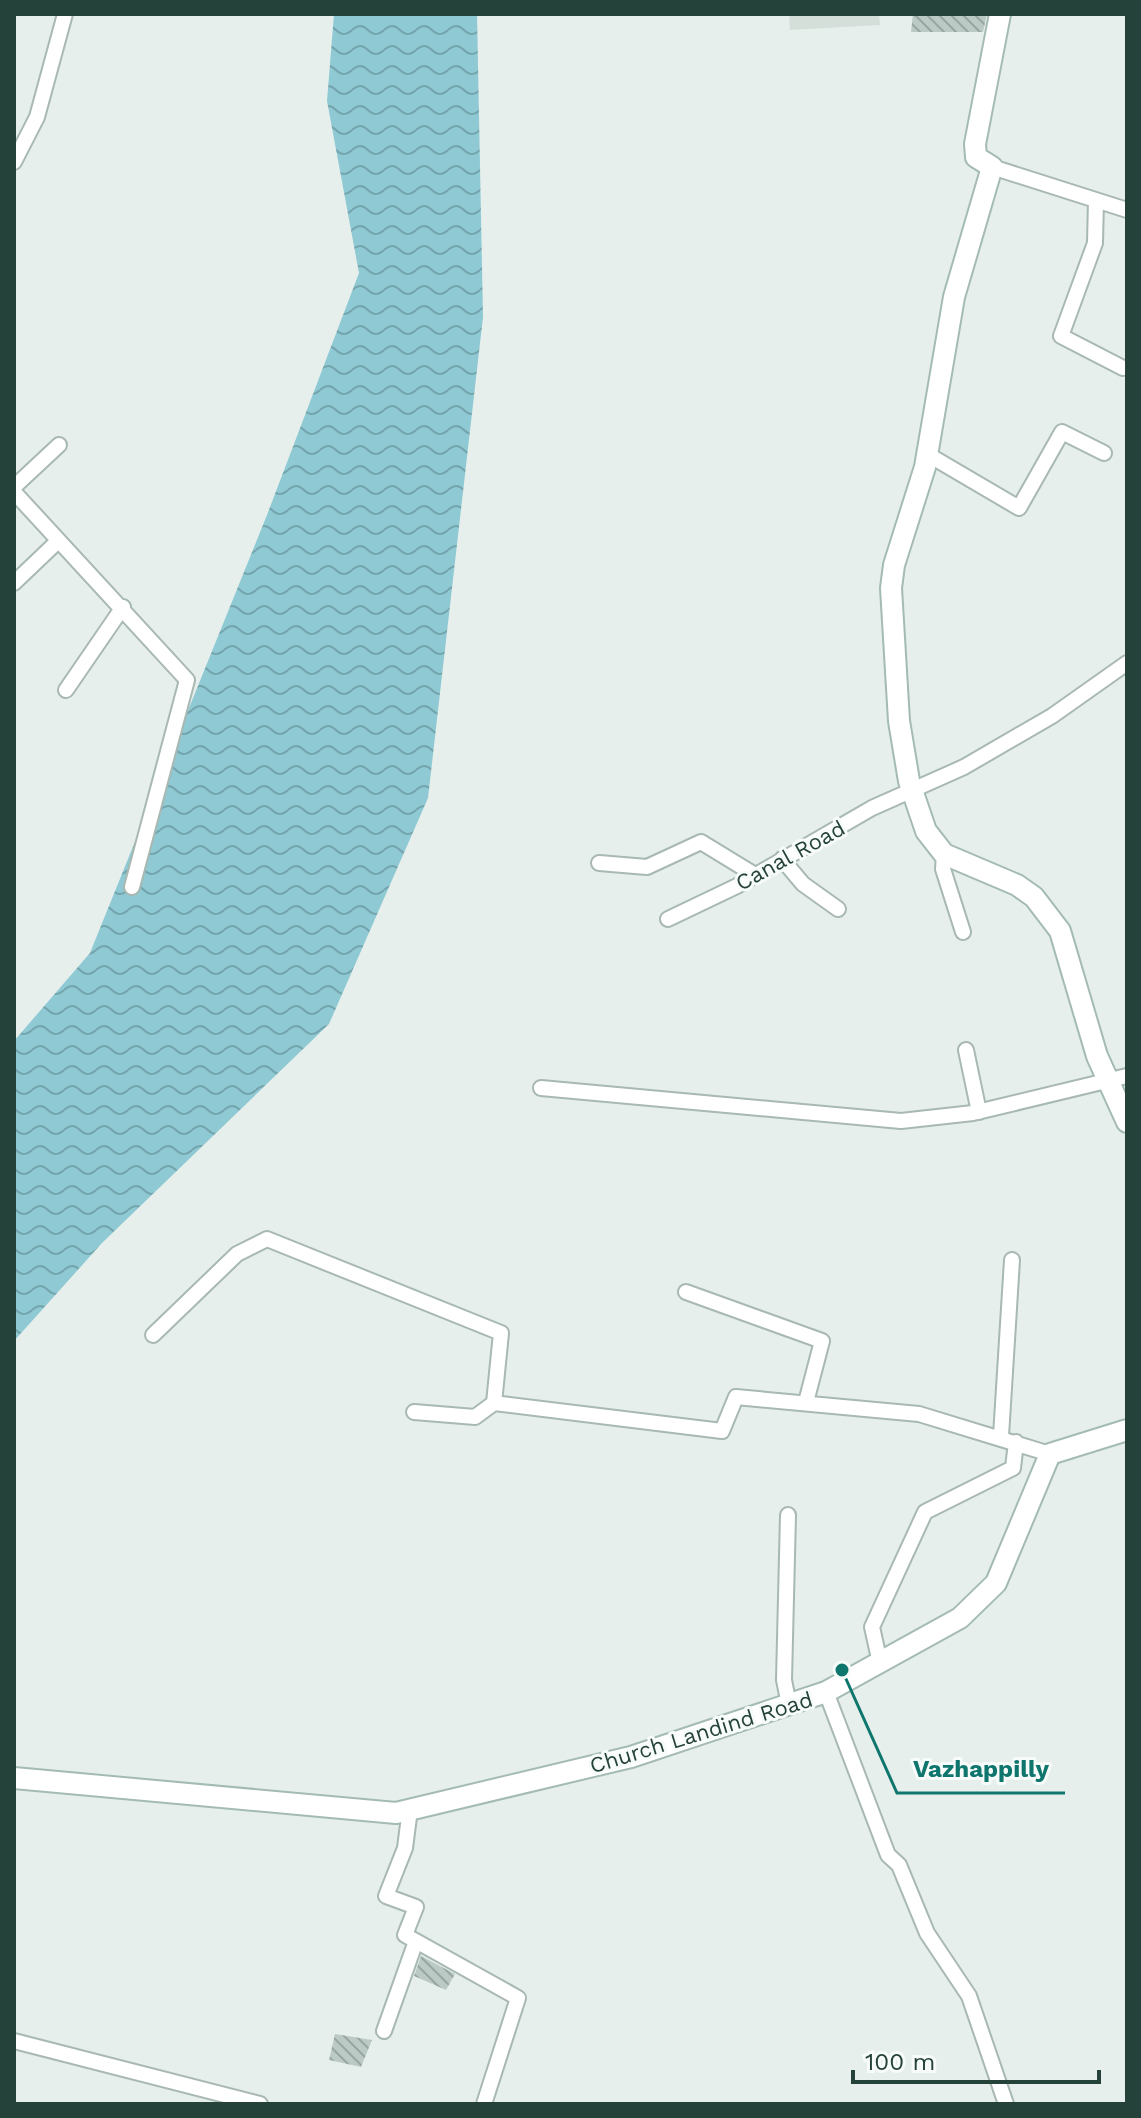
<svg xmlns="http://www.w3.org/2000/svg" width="1141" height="2118" font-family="'Work Sans',sans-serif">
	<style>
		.built { fill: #d4dfda }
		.water { fill: url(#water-waves) }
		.building { fill: url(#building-back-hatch) }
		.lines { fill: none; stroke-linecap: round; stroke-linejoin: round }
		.street-casing { stroke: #a8b8b2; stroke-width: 18 }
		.secondary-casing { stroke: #a4bbb3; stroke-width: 24 }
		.street { stroke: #fff; stroke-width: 14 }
		.secondary { stroke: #fff; stroke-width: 20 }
		.labels { text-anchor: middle; stroke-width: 6; stroke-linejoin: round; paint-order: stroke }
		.street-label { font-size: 22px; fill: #24423a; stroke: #f7fbf9 }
		.leader { fill: none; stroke: #0f766e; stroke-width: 3 }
		.callout-dot { fill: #0f766e; stroke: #f7fbf9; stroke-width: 3 }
		.callout-label { font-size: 24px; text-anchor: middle; font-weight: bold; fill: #0f766e; stroke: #f7fbf9; stroke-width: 6; stroke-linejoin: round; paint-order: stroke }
	</style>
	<defs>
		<pattern id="water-waves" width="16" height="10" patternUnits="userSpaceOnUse" patternTransform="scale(2)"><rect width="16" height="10" fill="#8ec9d4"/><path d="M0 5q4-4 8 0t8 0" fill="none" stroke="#74a5ad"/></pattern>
		<pattern id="building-back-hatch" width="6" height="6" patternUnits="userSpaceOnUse" patternTransform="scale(2)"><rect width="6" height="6" fill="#bbcac4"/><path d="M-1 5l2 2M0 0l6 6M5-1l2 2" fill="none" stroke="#98a6a0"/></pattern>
	</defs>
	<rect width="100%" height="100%" fill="#e6efeb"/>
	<path class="built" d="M789,14H879L880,25L790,30Z"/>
	<path class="water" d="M334,14H477L483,317L428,798L329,1024L102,1243L14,1341V1041L90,953L267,515L359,273L327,101Z"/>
	<path class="building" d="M913,14H987L983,32H911Z
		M421,1956L455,1974L446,1990L414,1976Z
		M335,2034L372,2040L361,2067L329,2060Z"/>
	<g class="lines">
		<g class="street-casing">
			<path id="street" d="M14,162L37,117L65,14
				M992,167L1127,210
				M1096,200L1095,243L1061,336L1123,368
				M927,454L1019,508L1062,432L1104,453
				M14,487L59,445
				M14,492L187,680L132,887
				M14,583L58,541
				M66,690L123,607
				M944,854L943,869L963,932
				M782,859L803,884L838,909
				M599,863L647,867L701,842L755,875
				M668,919L737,886L872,808L964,767L1052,716L1127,663
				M966,1050L979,1112
				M541,1088L901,1121L973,1113L1127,1076
				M686,1292L822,1341L806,1402
				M153,1335L237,1254L267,1239L501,1333L494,1403
				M414,1412L475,1417L494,1403L722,1431L736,1397L919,1414L1050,1454
				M1001,1436L1012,1260
				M788,1515L784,1680L789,1705
				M880,1663L872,1627L925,1512L1013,1468L1016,1442
				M826,1692L888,1855L899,1865L927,1933L969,1996L1006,2104
				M410,1809L405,1848L386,1896L416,1907L405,1935L518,1998L484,2104
				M384,2031L416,1941
				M14,2041L260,2104"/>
		</g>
		<g class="secondary-casing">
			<path id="secondary" d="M1000,14L975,144L976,157L992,167L954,297L925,467L894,565L891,588L899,721L909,781L926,831L944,854L1017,885L1034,897L1060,931L1097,1056L1127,1122
				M14,1778L396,1813L631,1757L826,1692L960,1618L996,1583L1050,1454L1127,1430"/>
		</g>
		<use href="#street" class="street"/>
		<use href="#secondary" class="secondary"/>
	</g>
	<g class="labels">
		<g class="street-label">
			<text transform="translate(790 855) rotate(-29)" y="8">Canal Road</text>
			<text transform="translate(701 1732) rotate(-17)" y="8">Church Landind Road</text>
		</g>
	</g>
	<path class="leader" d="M842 1670L897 1793H1065"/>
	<circle class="callout-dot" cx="842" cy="1670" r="8"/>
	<g class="callout-label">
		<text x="981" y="1777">Vazhappilly</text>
	</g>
	<rect width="1141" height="2118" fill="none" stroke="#24423a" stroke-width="32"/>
	<path d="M853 2070v12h246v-12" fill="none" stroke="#24423a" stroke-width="4"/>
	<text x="865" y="2070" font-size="24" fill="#24423a" stroke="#f7fbf9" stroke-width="6" paint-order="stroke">100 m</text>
</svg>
